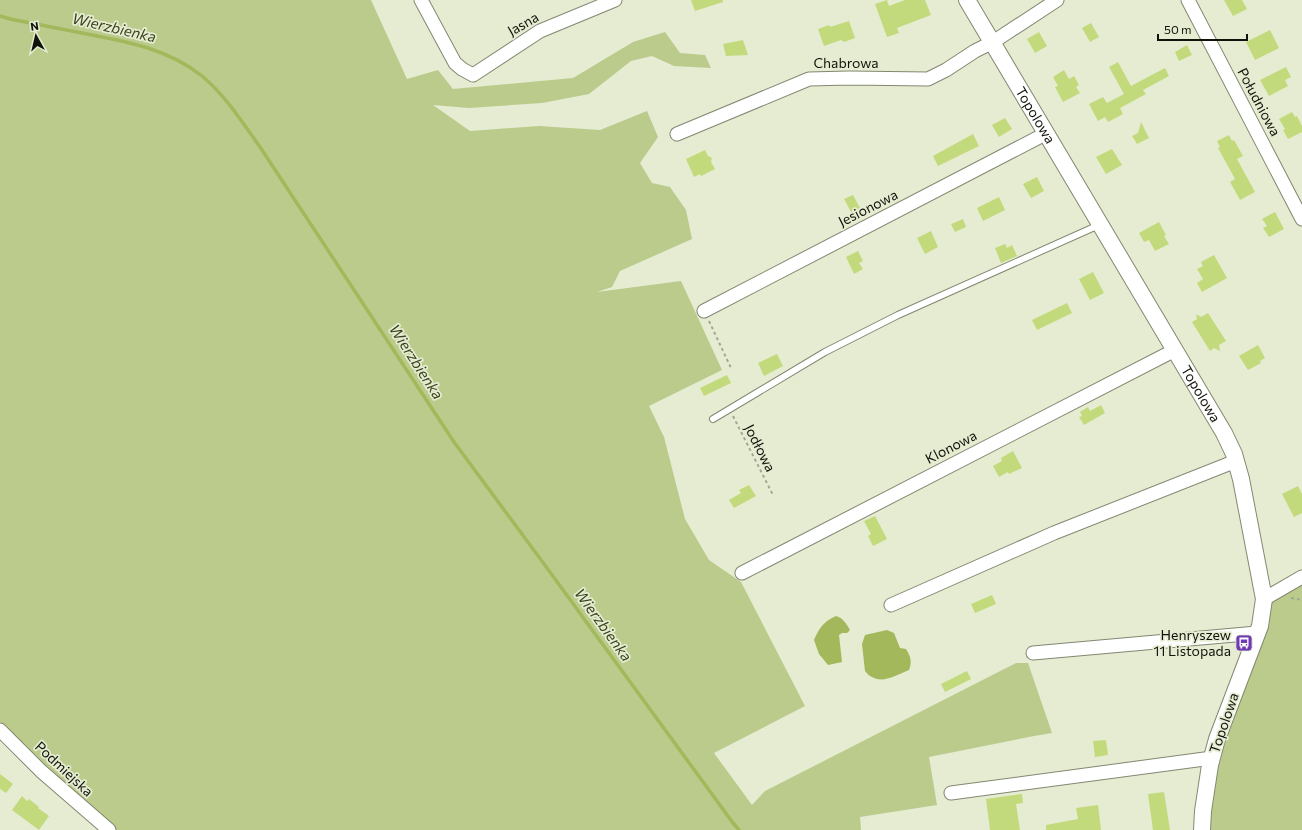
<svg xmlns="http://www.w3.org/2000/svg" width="1302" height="830" font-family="Commissioner,sans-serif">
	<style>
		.green { fill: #bacb8c }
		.water { fill: #a3b85b }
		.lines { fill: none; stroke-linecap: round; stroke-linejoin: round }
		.stream { stroke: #a3b85b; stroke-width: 3.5 }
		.building { fill: #c3da7c }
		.service-casing { stroke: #828871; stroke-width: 8 }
		.minor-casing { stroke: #828871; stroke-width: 15 }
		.tertiary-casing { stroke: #828871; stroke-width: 18 }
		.path { stroke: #a3a894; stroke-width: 2; stroke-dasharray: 3 3; stroke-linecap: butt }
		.service { stroke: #fff; stroke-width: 6 }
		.minor { stroke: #fff; stroke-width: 13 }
		.tertiary { stroke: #fff; stroke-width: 16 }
		.labels { text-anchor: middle; stroke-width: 3.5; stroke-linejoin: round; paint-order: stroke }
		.street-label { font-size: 14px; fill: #10130a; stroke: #e5ecd2 }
		.poi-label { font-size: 14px; fill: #10130a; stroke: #e5ecd2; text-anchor: end }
		.water-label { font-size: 15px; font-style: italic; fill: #3b441d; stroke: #e5ecd2 }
	</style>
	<rect width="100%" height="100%" fill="#e5ecd2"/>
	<path class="green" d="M0,0H371L407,79L438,70L453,89L573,78L633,42L665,32L680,53L705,55L711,68L674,66L652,56L631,61L589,94L542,103L469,108L433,105L470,131L539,126L600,130L647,111L658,137L640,163L652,183L670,187L686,210L692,239L620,271L612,287L597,292L681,281L722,370L649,406L664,437L685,519L709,560L741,582L805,706L714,753L752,805L765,791L1016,663H1028L1052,733L1034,736L929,757L937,805L860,817L861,830H115L64,785L0,722Z
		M1302,584V830H1210V810L1218,761L1268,627L1272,601Z"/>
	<path class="water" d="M836,616C843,618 846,623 850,630L847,633H842L839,635L842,662L828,665L819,654L814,640C819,628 824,621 836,616Z
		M887,630L894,633L900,648L906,649C911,657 912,662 909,670C899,674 883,684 872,677C869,676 867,673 865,671L862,644L865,635Z"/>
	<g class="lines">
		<path class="stream" d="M0,16L10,19C35,24 61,29 87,34C129,42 168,49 202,76C226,96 242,122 260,147L454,442L547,568L733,823L739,830"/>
	</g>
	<path class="building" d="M691,0H723V2L695,11Z
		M887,0L889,6L905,0H925L931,15L897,28L899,33L887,37L875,4Z
		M1224,0H1242L1247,9L1233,16Z
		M849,21L855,38L844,42L841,40L824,46L818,29L829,25L830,27Z
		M1091,23L1099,37L1090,42L1082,28Z
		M1270,30L1279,48L1255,60L1246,42Z
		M1039,32L1047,46L1035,53L1027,39Z
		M743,40L748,55L726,56L723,44Z
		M1187,45L1192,55L1179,61L1175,52Z
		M1118,62L1131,86L1165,68L1169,76L1143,90L1146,94L1120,108L1123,114L1108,122L1105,117L1098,121L1089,104L1103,97L1107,103L1124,94L1109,67Z
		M1286,67L1291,77L1285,80L1288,86L1269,96L1260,80Z
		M1064,70L1069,79L1074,76L1079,85L1076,87L1080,93L1063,102L1055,87L1058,86L1053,77Z
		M1292,112L1295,117L1297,116L1302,126V132L1288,139L1283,130L1285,129L1279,119Z
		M1005,118L1012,129L999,137L992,125Z
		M1141,122L1149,138L1137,144L1132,136L1138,133Z
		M973,134L979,146L938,166L933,156Z
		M1229,135L1232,141L1234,140L1243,156L1237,159L1255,192L1240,200L1230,182L1235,179L1218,148L1220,147L1217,141Z
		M1112,149L1122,165L1106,174L1096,157Z
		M705,150L708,156L712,158L711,162L715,169L701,176L700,174L694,177L686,159Z
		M1037,177L1044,191L1031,198L1023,184Z
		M853,195L860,208L851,212L844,199Z
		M999,197L1005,210L983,221L977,208Z
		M1275,212L1284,229L1269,237L1263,228L1267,226L1262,219Z
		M963,219L966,227L955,232L951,224Z
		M1159,222L1166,235L1164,236L1169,244L1155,251L1149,240L1144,242L1139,233Z
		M931,231L938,247L925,254L917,238Z
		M1005,244L1007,248L1012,245L1017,256L1001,263L995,248Z
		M858,251L863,261L859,263L863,269L854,274L846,257Z
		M1214,255L1227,278L1202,292L1197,283L1203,279L1197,269L1203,266L1201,262Z
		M1093,272L1104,293L1090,300L1079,279Z
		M1067,303L1072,313L1037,330L1032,320Z
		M1208,313L1226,341L1219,345L1220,351L1214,348L1210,351L1192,322L1197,319L1196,314L1201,317Z
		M1258,345L1265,358L1260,361L1261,363L1248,370L1239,356Z
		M777,354L783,366L764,376L758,363Z
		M727,375L731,383L704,396L700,388Z
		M1101,405L1105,413L1084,425L1079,417L1082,416L1080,412L1088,407L1090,411Z
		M1013,451L1022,468L1009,474L1008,472L999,477L993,466L1002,461L1001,458Z
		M749,485L756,496L734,508L729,500L741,493L739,490Z
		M1298,486L1302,494V513L1294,517L1282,494Z
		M875,516L887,539L873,546L868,536L871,534L864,521Z
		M992,595L996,604L975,613L971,604Z
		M967,671L971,679L945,692L941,684Z
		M1106,740L1108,755L1095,757L1093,741Z
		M0,774L13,784L6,793L0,789Z
		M1164,792L1170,830H1153L1148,794Z
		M1022,794L1023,803L1016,804L1020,830H990L986,799Z
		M22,796L27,801L29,799L39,807L38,808L49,816L39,830L12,810Z
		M1098,805L1101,830H1046V825L1078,819L1076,808Z"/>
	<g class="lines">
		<g class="service-casing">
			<path id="service" d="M713,419L825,352L898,315L1099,225"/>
		</g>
		<g class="minor-casing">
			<path id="minor" d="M421,0L455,63L462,69L473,75L540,31L615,0
				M1188,0L1302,219
				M677,134L809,79L849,78L928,79L946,70L975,51L993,42L1057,0
				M704,311L1047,133
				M742,573L1175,350
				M1264,599L1302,577
				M891,605L1054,533L1236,461
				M1033,653L1257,633
				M0,730L41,771L109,830
				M951,793L1212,758"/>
		</g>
		<g class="tertiary-casing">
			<g id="tertiary">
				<path id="s1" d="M967,0L1224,433L1234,454L1241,479L1264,599L1260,626L1217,739L1210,765L1203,811L1202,830"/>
			</g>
		</g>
		<path class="path" d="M709,321L731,368
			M733,416L773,495
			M1291,598L1302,600"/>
		<use href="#service" class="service"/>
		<use href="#minor" class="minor"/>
		<use href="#tertiary" class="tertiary"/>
	</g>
	<defs>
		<g id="bus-square" transform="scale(0.9)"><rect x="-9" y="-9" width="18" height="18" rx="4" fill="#703bb2" stroke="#e5ecd2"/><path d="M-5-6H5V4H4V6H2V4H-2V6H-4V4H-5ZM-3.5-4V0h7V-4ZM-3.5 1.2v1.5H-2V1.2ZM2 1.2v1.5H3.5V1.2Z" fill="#fff"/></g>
	</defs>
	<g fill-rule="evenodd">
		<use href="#bus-square" x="1244" y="643"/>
	</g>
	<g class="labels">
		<g class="street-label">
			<text transform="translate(523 24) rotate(-30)" y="5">Jasna</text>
			<text x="846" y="68">Chabrowa</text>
			<text transform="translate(1259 102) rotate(62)" y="5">Południowa</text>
			<text dy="5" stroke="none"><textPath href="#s1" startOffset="134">Topolowa</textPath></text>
			<text transform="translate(868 208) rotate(-27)" y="5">Jesionowa</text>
			<text dy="5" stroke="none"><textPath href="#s1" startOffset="458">Topolowa</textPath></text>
			<text transform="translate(951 447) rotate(-27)" y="5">Klonowa</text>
			<text transform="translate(760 448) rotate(63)" y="5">Jodłowa</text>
			<text transform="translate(1224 723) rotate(-71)" y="5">Topolowa</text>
			<text transform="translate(64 769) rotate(43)" y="5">Podmiejska</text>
		</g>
		<g class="poi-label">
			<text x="1231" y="640">Henryszew<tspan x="1231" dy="16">11 Listopada</tspan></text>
		</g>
		<g class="water-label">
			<text transform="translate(114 28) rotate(13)" y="5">Wierzbienka</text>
			<text transform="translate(416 362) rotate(57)" y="5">Wierzbienka</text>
			<text transform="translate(603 625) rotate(54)" y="5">Wierzbienka</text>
		</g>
	</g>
	<g transform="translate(36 36) rotate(352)" stroke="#e5ecd2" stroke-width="3" paint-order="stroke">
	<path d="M0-3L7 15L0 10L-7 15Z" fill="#10130a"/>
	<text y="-6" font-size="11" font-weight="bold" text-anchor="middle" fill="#10130a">N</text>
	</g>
	<path d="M1158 34v6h89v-6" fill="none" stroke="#10130a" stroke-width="2"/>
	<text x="1164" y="34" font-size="12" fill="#10130a" stroke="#e5ecd2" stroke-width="3" paint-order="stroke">50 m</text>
</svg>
